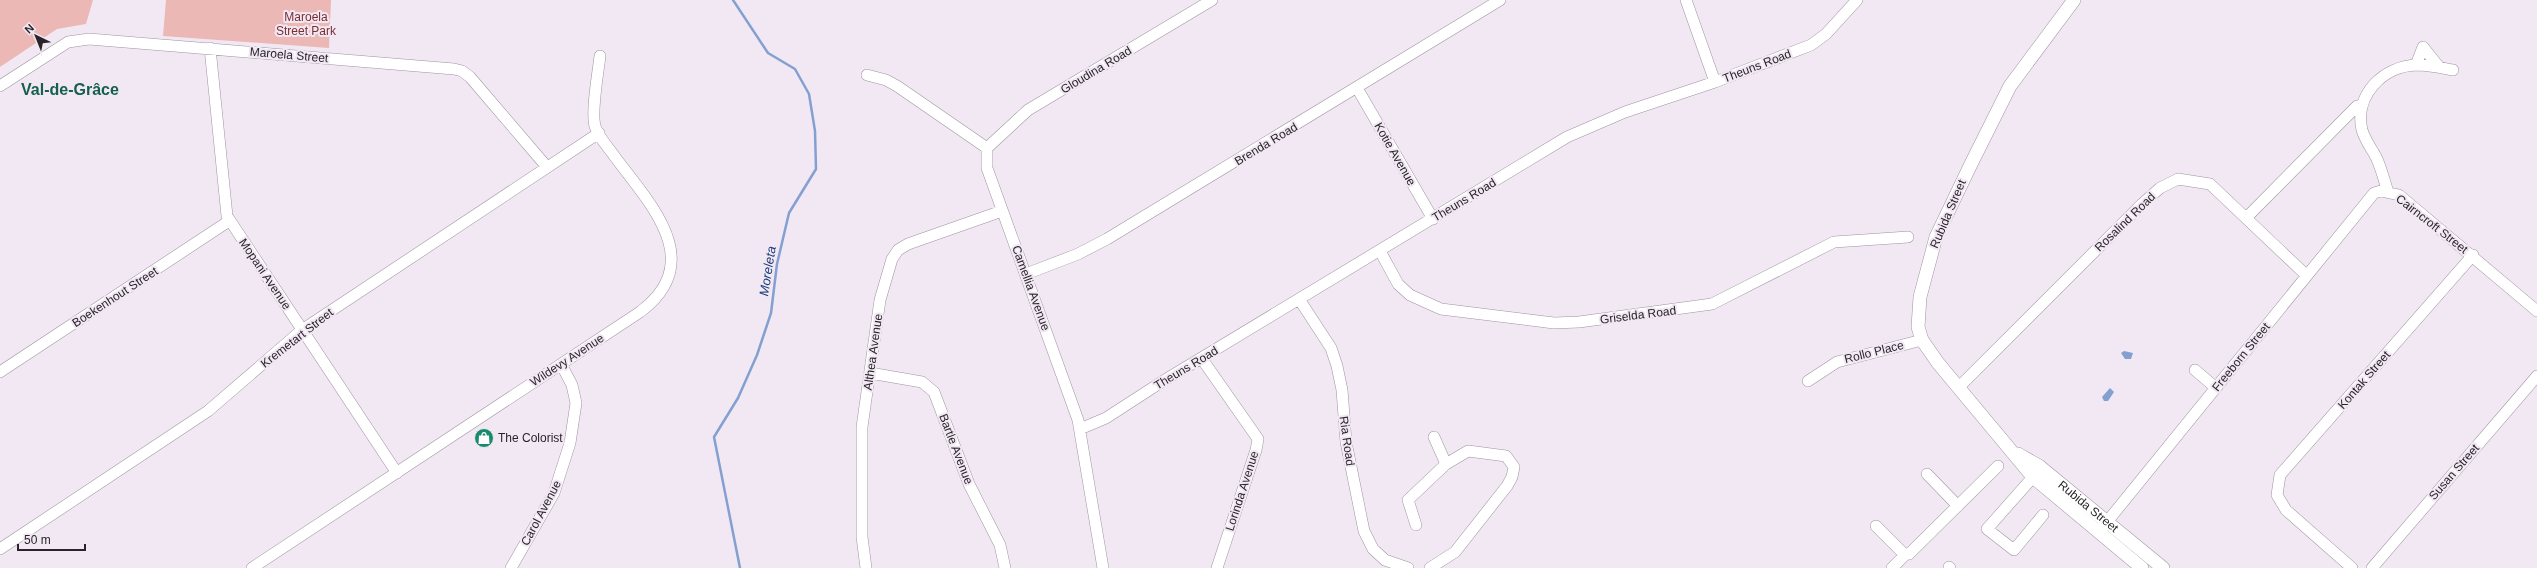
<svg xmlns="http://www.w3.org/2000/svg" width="2537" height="568" font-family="Helvetica,sans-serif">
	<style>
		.green { fill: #ebb8b5 }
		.water { fill: #83a0d0 }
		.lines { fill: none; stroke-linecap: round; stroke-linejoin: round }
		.stream { stroke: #83a0d0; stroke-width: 2.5 }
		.minor-casing { stroke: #9d949f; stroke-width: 12 }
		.tertiary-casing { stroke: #9d949f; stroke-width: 14 }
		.minor { stroke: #fff; stroke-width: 11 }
		.tertiary { stroke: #fff; stroke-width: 13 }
		.labels { text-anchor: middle; stroke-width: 4; stroke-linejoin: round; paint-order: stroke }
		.park-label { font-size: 12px; fill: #7a2e2f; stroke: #f2e8f4 }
		.street-label { font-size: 12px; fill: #282529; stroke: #f2e8f4 }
		.poi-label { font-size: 12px; fill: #282529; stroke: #f2e8f4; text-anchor: start }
		.water-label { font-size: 13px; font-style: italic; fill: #1a3c77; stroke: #f2e8f4 }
		.district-label { font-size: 16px; font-weight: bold; fill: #14604a; stroke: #f2e8f4 }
	</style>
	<rect width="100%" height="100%" fill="#f2e8f4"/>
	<path class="green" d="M0,0H93L86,24L57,29L0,67Z
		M166,0H331L329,48L163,36Z"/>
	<path class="water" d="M2124,351L2133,353L2131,359H2125L2121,353Z
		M2110,388L2114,392L2108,401H2104L2102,397Z"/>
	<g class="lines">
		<path class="stream" d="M733,0L768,53L795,69L809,94L815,131L816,169L789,213L777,264L771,313L757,355L738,398L714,437L740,568"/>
		<g class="minor-casing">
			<path id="minor" d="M1686,0L1715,82
				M210,48L227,216L397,473
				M2416,65L2423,47L2439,67
				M867,75L886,80L897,86L987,148
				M0,86L68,42L89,39L454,69L462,71L470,77L547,167
				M1357,88L1433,219
				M987,148V168L1078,420L1103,568
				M987,148L1028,110L1212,0
				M2388,192C2384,180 2381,167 2376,157C2371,148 2365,140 2362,130C2354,95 2383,66 2417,65C2429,65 2442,68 2453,70
				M2247,217L2357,106
				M1380,251L1398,284L1410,295L1441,309L1554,323L1579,322L1712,304L1834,242L1908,237
				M1026,274L1078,254L1107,239L1500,0
				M1299,299L1331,348L1337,366L1342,390L1346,442L1364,531L1373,549L1385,560L1408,568
				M1202,359L1258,439L1256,450L1217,568
				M2195,370L2216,388
				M0,372L229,221
				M870,373L922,382L934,392L969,484L1000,545L1005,568
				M1808,381L1837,362L1922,340
				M1959,387L2142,204L2160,188L2178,179L2210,184L2306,275
				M1080,429L1106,418L1160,383L1567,137L1625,112L1715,82L1811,45L1826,34L1857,0
				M1434,437L1446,464
				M1927,474L1958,506
				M2033,477L1987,529L2014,550L2043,515
				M1416,525L1408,500L1446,464L1468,451L1506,456L1514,467L1512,477L1507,486L1455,552L1430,568
				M1876,526L1905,555L1909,554L1998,466
				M2102,528L2374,193L2381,191L2399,195L2537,311
				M0,549L208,411L302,330L599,133
				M1949,567L1950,568
				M252,568L640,312C707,262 651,205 615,157C609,148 598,137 595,126C591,112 598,73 600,56
				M511,568L554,493L570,443L576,403L572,385L561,364
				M866,568L862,537V427L880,300L892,259L898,250L908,244L1002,211
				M1892,568L1905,555
				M2352,568L2286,510L2277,495L2280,475L2473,255
				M2372,568L2537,376"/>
		</g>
		<g class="tertiary-casing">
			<g id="tertiary">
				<path d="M2074,0L2010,86L1971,164L1936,237L1920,297L1918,327L1922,340L1938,363L2033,477L2142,568"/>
				<path id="s1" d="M2018,454L2039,466L2163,568"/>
			</g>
		</g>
		<use href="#minor" class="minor"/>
		<use href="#tertiary" class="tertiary"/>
	</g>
	<defs>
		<g id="shop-disc" transform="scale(1)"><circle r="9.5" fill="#188b6c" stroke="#f2e8f4"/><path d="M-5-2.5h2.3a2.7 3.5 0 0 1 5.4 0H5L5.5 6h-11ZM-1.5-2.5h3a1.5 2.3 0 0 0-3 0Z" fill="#fff"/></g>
	</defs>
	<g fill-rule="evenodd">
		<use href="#shop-disc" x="484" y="438"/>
	</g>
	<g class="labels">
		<g class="park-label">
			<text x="306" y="21">Maroela<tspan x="306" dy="14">Street Park</tspan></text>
		</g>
		<g class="street-label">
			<text transform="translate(289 55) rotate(5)" y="4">Maroela Street</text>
			<text transform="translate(1757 66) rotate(-21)" y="4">Theuns Road</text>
			<text transform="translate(1096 70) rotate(-31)" y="4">Gloudina Road</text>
			<text transform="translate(1266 144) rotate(-31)" y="4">Brenda Road</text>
			<text transform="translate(1395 154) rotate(60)" y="4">Kotie Avenue</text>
			<text transform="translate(1464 200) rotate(-31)" y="4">Theuns Road</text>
			<text transform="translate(1948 214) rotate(-67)" y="4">Rubida Street</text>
			<text transform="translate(2125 222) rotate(-44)" y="4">Rosalind Road</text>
			<text transform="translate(2432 224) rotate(38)" y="4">Cairncroft Street</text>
			<text transform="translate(265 274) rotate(56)" y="4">Mopani Avenue</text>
			<text transform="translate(1031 288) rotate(70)" y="4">Camellia Avenue</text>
			<text transform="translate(115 297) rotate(-33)" y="4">Boekenhout Street</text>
			<text transform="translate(1638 315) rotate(-7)" y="4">Griselda Road</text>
			<text transform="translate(297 338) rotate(-38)" y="4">Kremetart Street</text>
			<text transform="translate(873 352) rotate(-82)" y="4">Althea Avenue</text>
			<text transform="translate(1874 352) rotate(-14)" y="4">Rollo Place</text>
			<text transform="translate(2241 357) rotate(-51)" y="4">Freeborn Street</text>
			<text transform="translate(567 360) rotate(-33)" y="4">Wildevy Avenue</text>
			<text transform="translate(1186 368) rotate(-31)" y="4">Theuns Road</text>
			<text transform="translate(2364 380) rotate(-49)" y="4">Kontak Street</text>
			<text transform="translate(1347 441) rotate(82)" y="4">Ria Road</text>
			<text transform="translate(956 449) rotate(69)" y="4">Bartle Avenue</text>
			<text transform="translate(2454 472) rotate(-49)" y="4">Susan Street</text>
			<text transform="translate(1242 491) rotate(-72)" y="4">Lorinda Avenue</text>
			<text dy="4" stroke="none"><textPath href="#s1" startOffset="88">Rubida Street</textPath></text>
			<text transform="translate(541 513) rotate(-62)" y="4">Carol Avenue</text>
		</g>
		<g class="poi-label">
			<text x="498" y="442">The Colorist</text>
		</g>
		<g class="water-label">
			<text transform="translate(767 271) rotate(-81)" y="5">Moreleta</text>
		</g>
		<g class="district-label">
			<text x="70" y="95">Val-de-Grâce</text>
		</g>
	</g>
	<g transform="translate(36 36) rotate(317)" stroke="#f2e8f4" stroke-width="3" paint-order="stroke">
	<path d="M0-3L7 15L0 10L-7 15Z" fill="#282529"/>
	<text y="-6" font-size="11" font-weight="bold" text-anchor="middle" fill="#282529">N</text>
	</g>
	<path d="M18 544v6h67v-6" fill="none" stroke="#282529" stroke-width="2"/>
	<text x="24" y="544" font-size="12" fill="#282529" stroke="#f2e8f4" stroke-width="3" paint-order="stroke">50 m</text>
</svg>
